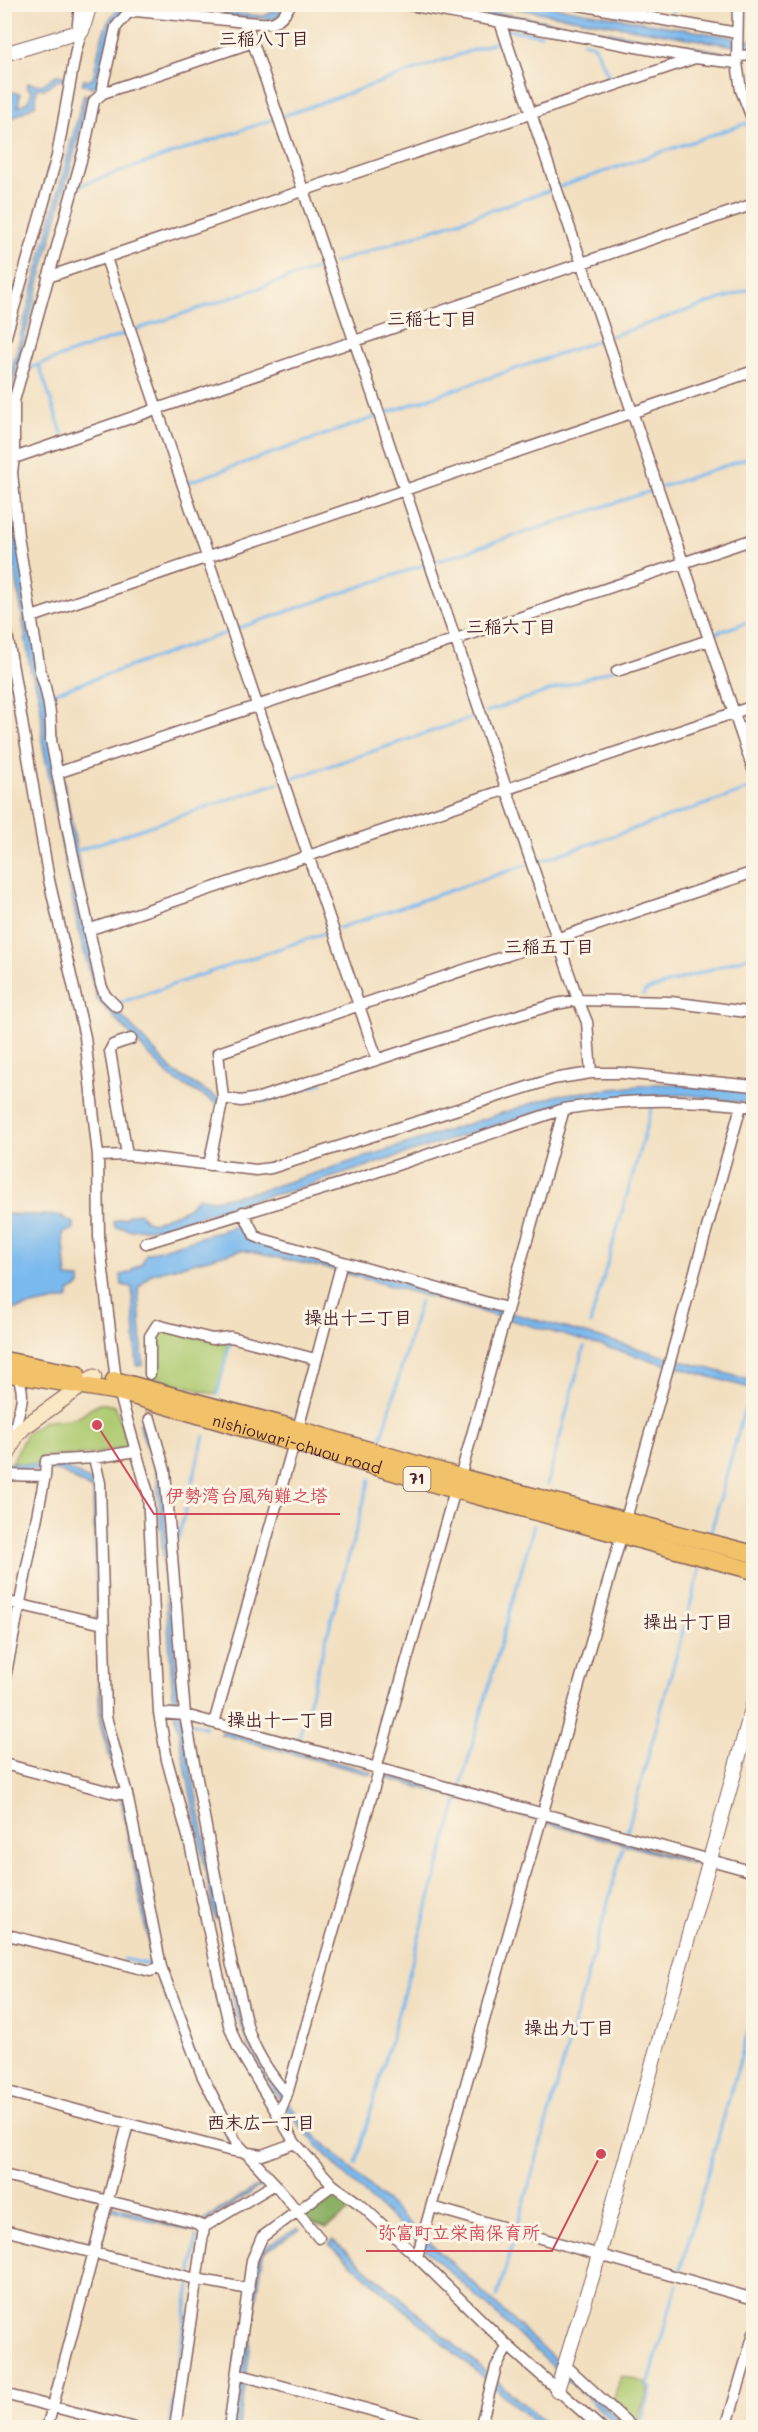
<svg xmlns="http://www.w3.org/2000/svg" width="758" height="2432" font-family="Mali,'Klee One',sans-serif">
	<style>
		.green { fill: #afcb72; stroke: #7c754e; stroke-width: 1.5 }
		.forest { fill: #8baf64; stroke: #6a6748; stroke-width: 1.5 }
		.water { fill: #7ab9ee; stroke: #626c8c; stroke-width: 1.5 }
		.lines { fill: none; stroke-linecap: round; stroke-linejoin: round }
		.stream { stroke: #7ab9ee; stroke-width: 3 }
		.minor-tunnel { stroke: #d0b9a2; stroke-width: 10; stroke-dasharray: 10 5; stroke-linecap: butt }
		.minor-casing { stroke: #85625f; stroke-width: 13 }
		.tertiary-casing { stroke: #85625f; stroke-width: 16 }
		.secondary-casing { stroke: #85625f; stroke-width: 17 }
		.primary-casing { stroke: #85625f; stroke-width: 19 }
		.minor { stroke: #fff; stroke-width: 10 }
		.tertiary { stroke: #fff; stroke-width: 14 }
		.secondary { stroke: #fae7c3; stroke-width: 15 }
		.primary { stroke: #f2c26a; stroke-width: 16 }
		.labels { text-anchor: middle; stroke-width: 6; stroke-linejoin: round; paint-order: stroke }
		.shield { fill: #fcf5e5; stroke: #7f5f63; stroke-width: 1.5 }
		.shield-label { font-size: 15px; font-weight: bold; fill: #4a1f2b }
		.street-label { font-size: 16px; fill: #4a1f2b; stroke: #fcf5e5 }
		.neighbourhood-label { font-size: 18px; font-weight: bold; fill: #4a1f2b; stroke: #fcf5e5 }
		.leader { fill: none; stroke: #d1495b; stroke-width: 2 }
		.callout-dot { fill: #d1495b; stroke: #fcf5e5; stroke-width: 2 }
		.callout-label { font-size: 18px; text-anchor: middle; font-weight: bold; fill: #d1495b; stroke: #fcf5e5; stroke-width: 6; stroke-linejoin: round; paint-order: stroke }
	</style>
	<rect width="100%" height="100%" fill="#fcf5e5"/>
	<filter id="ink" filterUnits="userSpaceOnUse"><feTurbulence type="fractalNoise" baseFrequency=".0167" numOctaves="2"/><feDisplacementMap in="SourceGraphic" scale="12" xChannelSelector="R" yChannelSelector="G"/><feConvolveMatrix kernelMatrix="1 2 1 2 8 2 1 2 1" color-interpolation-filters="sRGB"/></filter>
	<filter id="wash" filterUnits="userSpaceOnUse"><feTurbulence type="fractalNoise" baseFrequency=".008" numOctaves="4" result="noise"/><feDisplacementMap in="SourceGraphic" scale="24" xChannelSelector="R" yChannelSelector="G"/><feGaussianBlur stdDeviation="1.35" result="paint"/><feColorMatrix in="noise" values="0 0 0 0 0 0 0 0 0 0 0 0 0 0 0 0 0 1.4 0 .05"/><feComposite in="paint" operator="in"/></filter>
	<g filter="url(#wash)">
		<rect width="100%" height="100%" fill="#f2dfc0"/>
		<path class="green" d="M165,1330L230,1342L217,1395L154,1377L153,1344L158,1332Z
			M99,1403L115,1406L129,1446L94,1454L45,1457L40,1466L12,1463L26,1434L42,1422L76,1418Z
			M621,2376L647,2383L646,2387L649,2389L635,2426L612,2405Z"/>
		<path class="forest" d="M333,2192L354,2207L353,2209L327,2228L305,2221L303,2212Z"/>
		<path class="water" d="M128,5L264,16L276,10L280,5H286L275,19L122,12L114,23L97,85L92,87L82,84L84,79L89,81L93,78C99,55 101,12 128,5Z
			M423,5H453L723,52V57Z
			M496,5H544L753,41V49Z
			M56,75L65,76L64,81L58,80L44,89L37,88L35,105L5,122V90L20,94L18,107L29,101L32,90L27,88L28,83L42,85Z
			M84,94L87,95L80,131L14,377L12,403L14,515L104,997L174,1072L219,1099V1105L170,1077L97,999L78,928L42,740C43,717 41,694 31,672L7,518L5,468L8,398L11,372Z
			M685,1082L753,1092V1104L688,1095H659L559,1105L286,1192L262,1197L161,1228L127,1230L126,1228L115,1227L114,1221L126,1218L128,1215L140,1213L146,1221L153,1223C171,1212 184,1217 198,1197L213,1200L263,1190L558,1095L657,1084L685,1085Z
			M5,1214L63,1216V1218L74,1223V1229L63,1233L67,1278L80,1279V1286L69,1292V1297L67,1299L5,1311Z
			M236,1226L241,1229L245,1238L753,1381V1389L334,1270L242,1250L151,1274L138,1288L143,1365L137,1366L132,1287L122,1285L121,1275L132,1272L133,1269L142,1263L146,1254Z
			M145,1421L162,1474L179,1708L220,1917L215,1919L174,1708L157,1475L139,1424Z
			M5,1463L63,1466L96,1484L102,1717L124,1798L156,1965L234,2145L231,2146L197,2076L153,1965L119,1790L100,1723L93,1490L60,1471L5,1469Z
			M223,1730L372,1772L371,1775L221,1734Z
			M384,1774L537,1817L536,1820L383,1777Z
			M547,1820L702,1864V1866L546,1823Z
			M236,1989L242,2016L282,2093L307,2128L627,2427H619L349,2179C294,2124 248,2069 231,1990Z
			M267,2180L268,2182L191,2231L111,2210L112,2206L192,2227Z
			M298,2228L300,2229C289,2240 273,2242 263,2254L239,2427L234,2428L259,2256L269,2244Z
			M333,2240L550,2427H540L329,2244Z"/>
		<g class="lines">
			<path class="stream" d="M611,4V5
				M672,4L673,13
				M507,30L541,35
				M583,42L594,45L611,81
				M283,116L499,41
				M78,186L274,119
				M559,187L747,123L754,143
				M334,263L551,190
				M135,330L325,266
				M611,336L754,288
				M39,365L63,436
				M27,369L127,333
				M383,414L603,339
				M189,482L376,417
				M662,487L754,456
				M435,562L654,490
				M236,629L427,564
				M713,634L754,620
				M51,694L229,632
				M486,712L614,669
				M288,780L477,716
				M76,851L278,783
				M537,862L753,788
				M339,928L526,865
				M643,995L645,991L754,955
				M119,1003L328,932
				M262,1102L322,1083
				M590,1324L652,1107
				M217,1395L230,1342
				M382,1438L420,1301
				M547,1485L584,1347
				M711,1532L744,1411
				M178,1538L204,1436
				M190,1723L205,1727
				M298,1741L370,1479
				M461,1785L534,1525
				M627,1832L700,1570
				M124,1959L153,1965
				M356,2164L457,1801
				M518,2225L623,1848
				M192,2273L196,2236
				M679,2274L754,2011
				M497,2297L514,2239
				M169,2428L190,2285
				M639,2428L651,2389L648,2385L677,2284"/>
		</g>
	</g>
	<g filter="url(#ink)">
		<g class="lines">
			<path class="minor-tunnel" d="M150,1374V1419"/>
			<g class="minor-casing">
				<path id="minor" d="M291,4C277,27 271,24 246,22L578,1000L587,1022L591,1073
					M404,4L695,58L737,63
					M574,4L737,33
					M738,4L737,63L741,90L754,123
					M246,22L136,11L127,14L116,27L102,88L103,93L253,42
					M500,22L754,772
					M77,33L80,4
					M738,56L754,55
					M103,93L94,101L85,146L14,401V458L12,472L18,536L40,671C48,693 52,717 51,740L72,851L101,985L105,995L116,1006
					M106,258L377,1059
					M48,277L695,58
					M4,343L57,156L76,50L82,31
					M14,458L754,204
					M4,616L49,880L85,1037L98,1156L99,1237L116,1381L148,1493L159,1713L167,1760L190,1844L229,2025L238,2048L295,2143L333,2185L361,2205L417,2257L508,2346L601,2428
					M32,617L754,371
					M617,671L709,640
					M57,773L754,539
					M88,930L754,706
					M223,1098L241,1101L259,1098L481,1026L556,1004L578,1000L671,1002L754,1013
					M127,1155L110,1051L113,1045L131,1039
					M98,1156L127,1155L256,1170L271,1168L553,1079L591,1073H622L754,1086
					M209,1165L223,1098L218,1053L754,872
					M243,1212L255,1236L262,1239L506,1308
					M146,1243L343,1183L564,1109C628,1098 689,1098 754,1107
					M150,1374V1336L157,1325L212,1339L231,1337L315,1359
					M150,1419L165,1471L185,1715L232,1966C239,1984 241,2002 246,2021C251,2046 270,2075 287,2094
					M298,1429L342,1262
					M16,1436C13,1411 30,1404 17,1375
					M94,1458L100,1483L106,1717L127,1794L161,1967L202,2075L236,2142L275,2184L319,2238
					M4,1475L45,1476
					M460,1477L564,1109
					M626,1519L741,1106
					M4,1601L103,1624
					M4,1683L45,1476L46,1461L94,1458L136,1451
					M159,1713L185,1715L754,1872
					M214,1723L294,1443
					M4,1764L118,1794H127
					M376,1769L455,1490
					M4,1934L150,1971L161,1967
					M4,2091L228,2150L262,2155L295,2143
					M278,2117L287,2094L379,1770
					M4,2175L193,2222L204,2227
					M432,2207L754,2299
					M204,2227L275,2184
					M4,2230L196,2279L249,2289
					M417,2257L622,1533
					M565,2365L633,2428
					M237,2374L437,2428
					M4,2394L135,2428
					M47,2428L128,2124
					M175,2428L204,2227
					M229,2428L252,2260L262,2237L333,2185
					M480,2428L496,2367L508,2346
					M726,2428L754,2333"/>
			</g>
			<g class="tertiary-casing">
				<path id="tertiary" d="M4,54L82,31L90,4
					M557,2390L599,2255L754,1702"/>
			</g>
			<g class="secondary-casing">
				<path id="secondary" d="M4,1462L16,1436L24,1427L94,1377"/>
			</g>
			<g class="primary-casing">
				<g id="primary">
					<path d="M4,1360L77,1374"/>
					<path id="s1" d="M4,1373L119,1392L455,1490L754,1571"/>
					<path d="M114,1380L298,1429L460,1477L754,1554"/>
				</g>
			</g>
			<use href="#minor" class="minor"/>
			<use href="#tertiary" class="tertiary"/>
			<use href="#secondary" class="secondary"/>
			<use href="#primary" class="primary"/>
		</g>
	</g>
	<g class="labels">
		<rect class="shield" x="403.5" y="1467" width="27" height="24" rx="4.5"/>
		<g class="shield-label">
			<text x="417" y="1484">71</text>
		</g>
		<g class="street-label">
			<text dy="6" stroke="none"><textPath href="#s1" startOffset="302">nishiowari-chuou road</textPath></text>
		</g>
		<g class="neighbourhood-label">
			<text x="264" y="45">三稲八丁目</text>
			<text x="432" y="325">三稲七丁目</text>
			<text x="511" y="633">三稲六丁目</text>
			<text x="549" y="953">三稲五丁目</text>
			<text x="358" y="1324">操出十二丁目</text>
			<text x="688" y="1628">操出十丁目</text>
			<text x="281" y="1726">操出十一丁目</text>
			<text x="569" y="2034">操出九丁目</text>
			<text x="261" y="2129">西末広一丁目</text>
		</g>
	</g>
	<path class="leader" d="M97 1425L154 1514H340M601 2154L552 2251H366"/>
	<g class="callout-dot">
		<circle cx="97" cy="1425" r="6"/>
		<circle cx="601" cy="2154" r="6"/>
	</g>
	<g class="callout-label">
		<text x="247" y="1502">伊勢湾台風殉難之塔</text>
		<text x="459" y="2239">弥富町立栄南保育所</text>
	</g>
	<rect width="758" height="2432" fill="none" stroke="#fcf5e5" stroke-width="24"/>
</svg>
